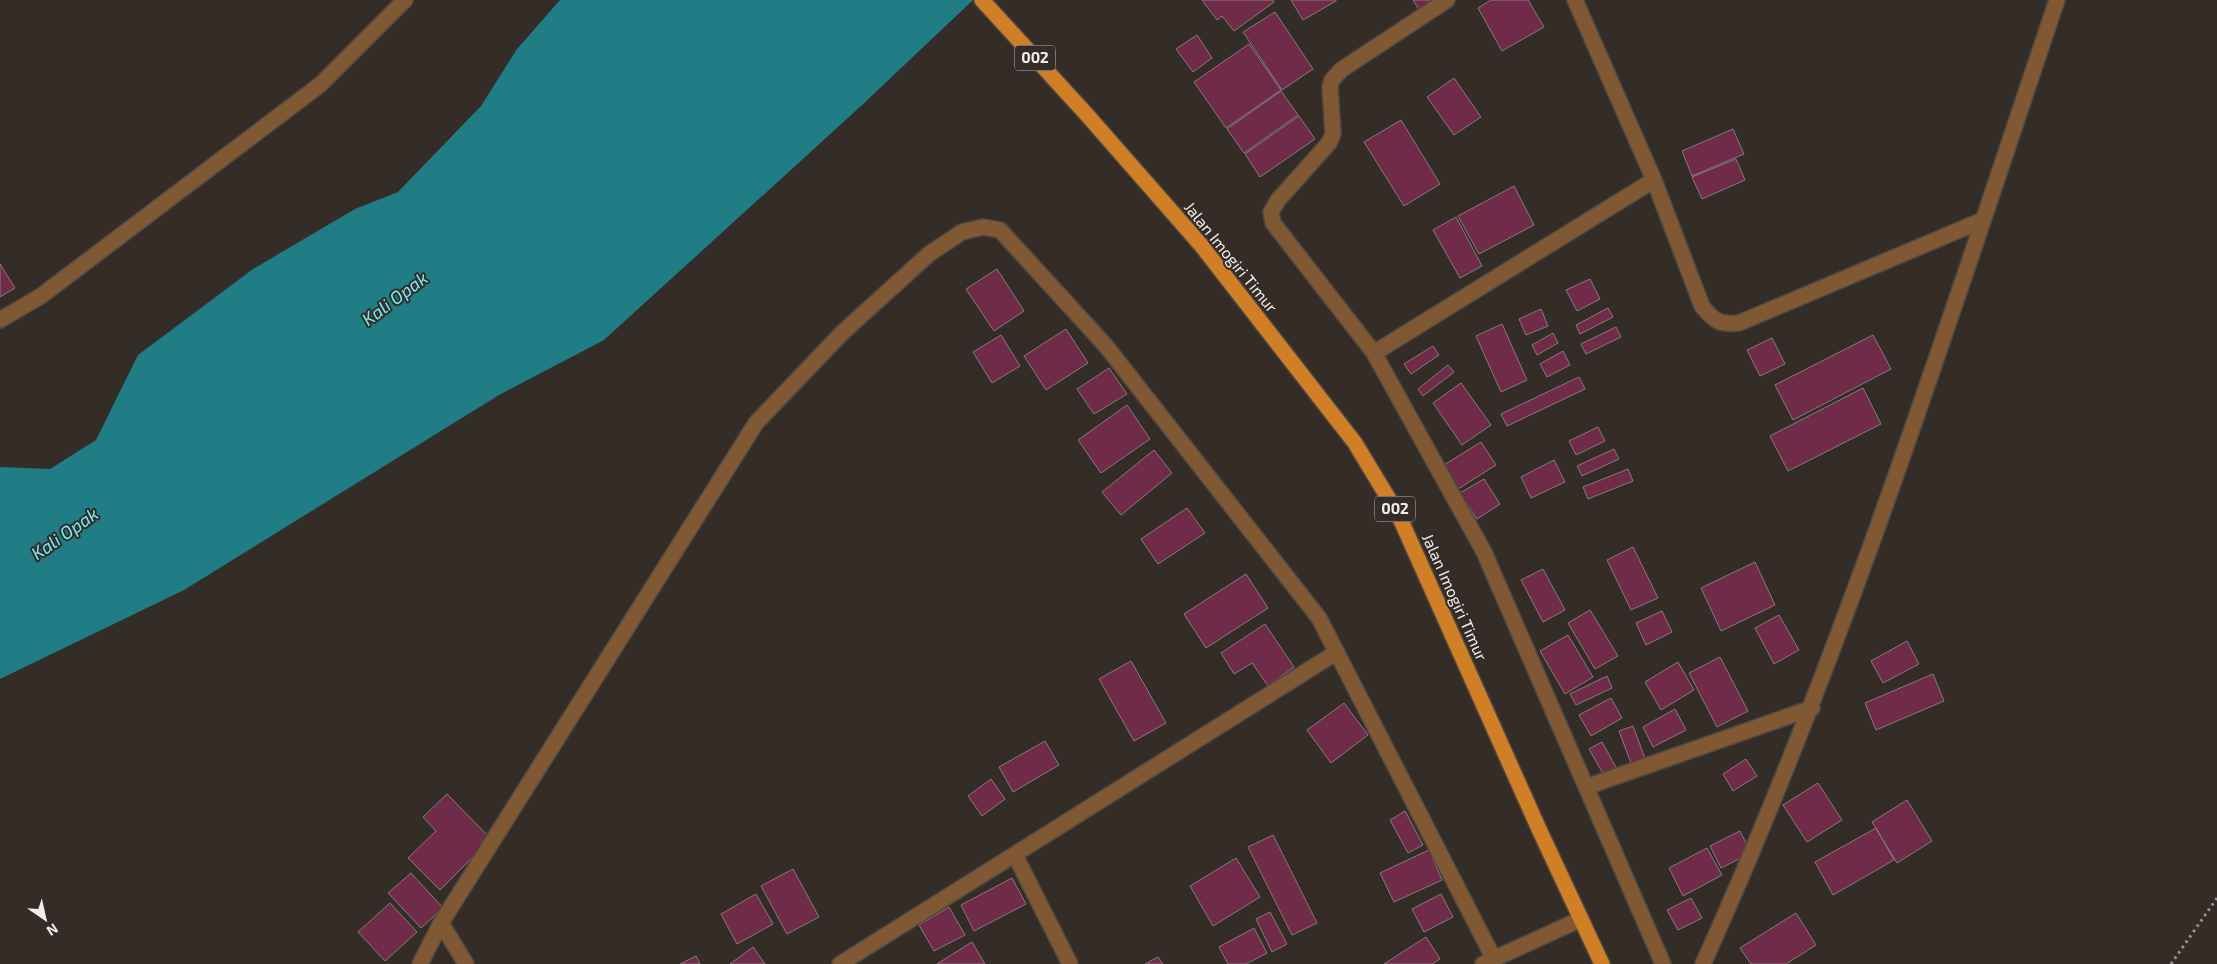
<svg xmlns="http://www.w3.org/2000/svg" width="2217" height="964" font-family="'Exo 2',sans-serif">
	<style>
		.water { fill: #207c85 }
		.building { fill: #702b49; stroke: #867b7e }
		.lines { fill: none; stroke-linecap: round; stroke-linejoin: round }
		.street-casing { stroke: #4f4742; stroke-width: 18 }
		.primary-casing { stroke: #4f4742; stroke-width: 18 }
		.path { stroke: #9a9490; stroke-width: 3; stroke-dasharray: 2.5 4; stroke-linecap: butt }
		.street { stroke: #805834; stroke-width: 15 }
		.primary { stroke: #d17f27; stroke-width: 15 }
		.labels { text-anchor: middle; stroke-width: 4; stroke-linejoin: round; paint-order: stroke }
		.shield { fill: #342c27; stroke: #b9b3b0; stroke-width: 1 }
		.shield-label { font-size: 15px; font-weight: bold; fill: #f2edea }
		.street-label { font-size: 16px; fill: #f2edea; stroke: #342c27 }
		.water-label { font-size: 18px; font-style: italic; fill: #77ecf8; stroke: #342c27 }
	</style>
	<rect width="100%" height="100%" fill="#342c27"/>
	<path class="water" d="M560,0H973L861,106L604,340L499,395L184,590L0,679V467L50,469L96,440L138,355L253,269L355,209L398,192L481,106L517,49Z"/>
	<path class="building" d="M1202,0H1273L1274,2L1234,31L1222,16L1217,20Z
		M1291,0H1336V1L1303,20Z
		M1413,0H1435L1419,10Z
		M1491,0H1528L1544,27L1502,51L1478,8Z
		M1275,12L1313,69L1282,90L1243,32Z
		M1197,35L1212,58L1193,72L1176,49Z
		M1249,44L1281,90L1226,128L1194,82Z
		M1454,78L1481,117L1454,135L1427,97Z
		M1281,91L1298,115L1244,153L1227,129Z
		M1299,116L1315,139L1260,177L1245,154Z
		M1401,120L1440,184L1404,206L1364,142Z
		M1733,129L1744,154L1692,176L1682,151Z
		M1736,159L1745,180L1702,199L1692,177Z
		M1514,186L1534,225L1479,254L1458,216Z
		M1456,217L1482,266L1460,278L1433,230Z
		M0,264L15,288L0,297Z
		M997,269L1024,311L994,331L966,289Z
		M1590,279L1600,299L1577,311L1566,290Z
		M1608,308L1613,317L1580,334L1576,325Z
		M1541,309L1548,326L1526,335L1519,319Z
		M1502,324L1527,380L1501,392L1476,336Z
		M1616,327L1621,337L1586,354L1581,344Z
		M1066,329L1088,363L1046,390L1024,356Z
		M1553,333L1558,343L1537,355L1532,345Z
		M1001,335L1020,366L992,383L973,352Z
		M1873,335L1891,369L1793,420L1775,385Z
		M1772,338L1785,364L1760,376L1747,350Z
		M1433,346L1439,355L1411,374L1404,364Z
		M1563,351L1570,365L1547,377L1540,364Z
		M1448,365L1454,372L1423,396L1418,389Z
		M1109,368L1127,394L1094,414L1077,389Z
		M1579,377L1585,389L1507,426L1501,414Z
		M1461,383L1491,425L1462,445L1433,403Z
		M1863,388L1881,424L1788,471L1770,436Z
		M1127,405L1150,439L1101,473L1078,440Z
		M1598,427L1605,441L1576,455L1569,441Z
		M1481,442L1496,465L1458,489L1444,465Z
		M1614,449L1619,459L1582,476L1577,466Z
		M1154,450L1172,473L1121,515L1102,492Z
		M1554,460L1565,482L1531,498L1521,477Z
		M1628,469L1633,481L1588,499L1583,487Z
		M1484,479L1500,504L1477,519L1460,493Z
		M1187,508L1205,533L1158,564L1141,539Z
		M1633,547L1658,598L1631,610L1607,560Z
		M1755,562L1775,605L1721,631L1701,588Z
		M1543,569L1565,610L1543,622L1521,580Z
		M1246,574L1268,608L1206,648L1184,614Z
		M1590,610L1618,656L1595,669L1568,623Z
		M1662,611L1672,632L1646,645L1636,623Z
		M1779,615L1799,650L1774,664L1755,628Z
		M1265,624L1294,667L1268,686L1252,663L1234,674L1221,653Z
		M1568,635L1593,677L1565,694L1540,651Z
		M1907,641L1919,664L1883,683L1871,661Z
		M1720,657L1748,711L1717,727L1689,673Z
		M1131,661L1166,723L1134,741L1099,679Z
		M1678,662L1694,690L1661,710L1645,682Z
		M1933,674L1944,701L1876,730L1865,703Z
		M1607,676L1612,688L1576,705L1570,694Z
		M1611,698L1622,718L1591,736L1579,715Z
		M1344,703L1368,735L1331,763L1307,730Z
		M1675,709L1686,730L1653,747L1643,727Z
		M1633,726L1646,761L1632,766L1619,731Z
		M1045,741L1059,765L1013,792L999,767Z
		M1602,742L1617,769L1604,775L1589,749Z
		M1746,759L1757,776L1733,791L1723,774Z
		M991,779L1005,799L982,816L968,796Z
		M1818,783L1842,820L1807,842L1783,805Z
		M447,794L491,839L440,890L408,858L436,831L423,817Z
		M1907,800L1932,841L1897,863L1872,822Z
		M1405,811L1423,845L1408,853L1390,820Z
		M1876,828L1894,860L1833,895L1815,862Z
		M1740,831L1751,853L1721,868L1710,846Z
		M1273,835L1317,923L1292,935L1248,847Z
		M1707,848L1722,875L1683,896L1669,868Z
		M1429,850L1442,880L1394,902L1380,873Z
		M1236,858L1260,897L1213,926L1190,886Z
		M793,869L819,917L787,934L761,886Z
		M411,873L443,908L421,928L388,893Z
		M1012,878L1026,904L974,931L961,905Z
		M756,894L773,924L737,944L721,914Z
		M1441,894L1453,917L1424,932L1412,909Z
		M1691,898L1702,918L1678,930L1667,910Z
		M390,903L417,932L385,961L358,932Z
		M949,907L965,935L934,951L919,925Z
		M1270,912L1287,944L1272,952L1256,919Z
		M1796,913L1816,945L1786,964H1751L1740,948Z
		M1254,928L1267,953L1246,964H1228L1219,947Z
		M1426,937L1440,959L1432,964H1384Z
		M972,942L985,964H937Z
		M753,947L765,964H730Z
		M696,956L700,964H680Z
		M1158,957L1163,964H1145Z"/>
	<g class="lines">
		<g class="street-casing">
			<path id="street" d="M1447,0L1341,70L1332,80L1330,87L1333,134L1329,143L1278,200L1271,212L1273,223L1374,353L1484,552L1663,964
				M1575,0L1654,180L1702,306C1714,321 1719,325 1739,323L1983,220
				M0,320L41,296L321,84L405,0
				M1374,353L1654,180
				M1586,787L1812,708
				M1015,855L1070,964
				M441,923L466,964
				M420,964L441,923L756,423L842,333L929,254L962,232L983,227L1000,230L1106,346L1319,618L1494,959
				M840,964L1337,652
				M1483,964L1581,919
				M1703,964C1844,652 1948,324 2057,0"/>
		</g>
		<g class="primary-casing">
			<path id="primary" d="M982,0L1088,116L1201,245L1355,443L1399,516L1538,827L1602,964"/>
		</g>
		<path class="path" d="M2171,964L2217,898"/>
		<use href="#street" class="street"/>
		<use href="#primary" class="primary"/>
	</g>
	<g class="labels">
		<g class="shield">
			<rect x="1015" y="45.5" width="40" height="25" rx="4"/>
			<rect x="1375" y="496.5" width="40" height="25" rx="4"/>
		</g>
		<g class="shield-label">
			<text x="1035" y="63">002</text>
			<text x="1395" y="514">002</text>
		</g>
		<g class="street-label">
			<text transform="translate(1231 257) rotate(51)" y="6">Jalan Imogiri Timur</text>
			<text transform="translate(1455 597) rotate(66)" y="6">Jalan Imogiri Timur</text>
		</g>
		<g class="water-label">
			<text transform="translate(395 299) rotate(-37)" y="6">Kali Opak</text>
			<text transform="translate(65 534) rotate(-35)" y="6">Kali Opak</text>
		</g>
	</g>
	<g transform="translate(45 919) rotate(146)" stroke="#342c27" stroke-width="4" paint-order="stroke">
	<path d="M0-4L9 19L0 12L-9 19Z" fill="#f2edea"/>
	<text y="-8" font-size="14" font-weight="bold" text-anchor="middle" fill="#f2edea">N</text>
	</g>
</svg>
